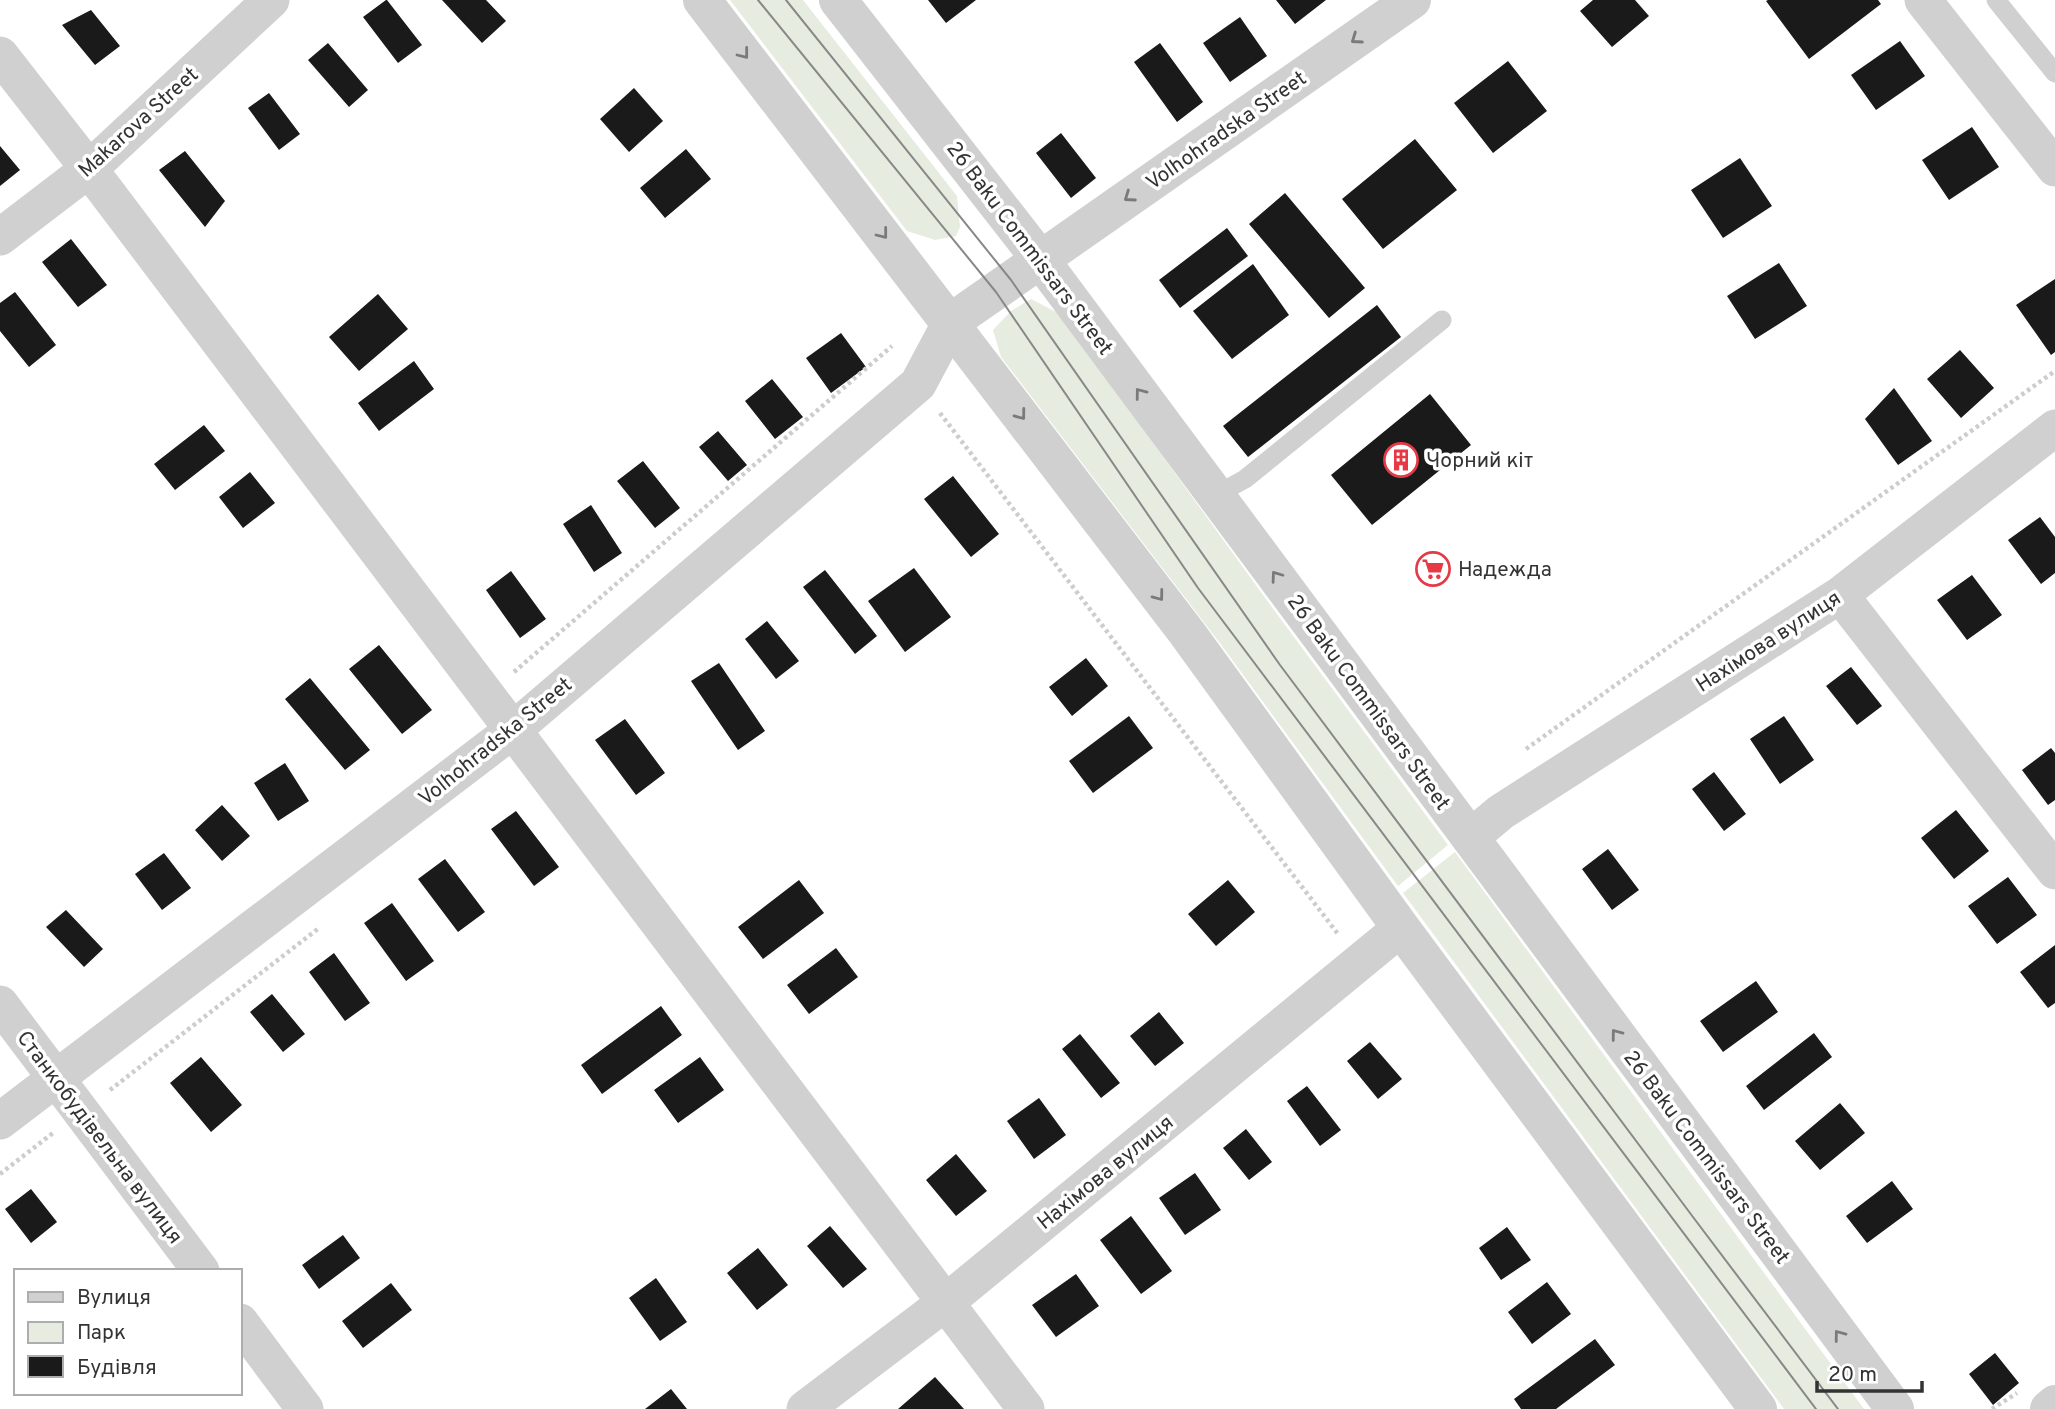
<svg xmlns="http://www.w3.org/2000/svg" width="2055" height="1409" font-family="Overpass,sans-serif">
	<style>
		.green { fill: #e6ecdf }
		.building { fill: #1a1a1a }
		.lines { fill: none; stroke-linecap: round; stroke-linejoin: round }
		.path { stroke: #cdcdcd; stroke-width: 4.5; stroke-dasharray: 3.5 3.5; stroke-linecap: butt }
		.service { stroke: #d0d0d0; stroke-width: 19 }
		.minor { stroke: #d0d0d0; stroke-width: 37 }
		.tertiary { stroke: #d0d0d0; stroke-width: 38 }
		.tram { stroke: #888; stroke-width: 2 }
		.oneway { stroke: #7a7a7a }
		.labels { text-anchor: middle; stroke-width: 7; stroke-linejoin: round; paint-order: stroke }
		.street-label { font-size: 21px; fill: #333; stroke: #fff }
		.poi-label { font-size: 21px; fill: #333; stroke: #fff; text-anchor: start }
	</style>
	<rect width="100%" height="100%" fill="#fff"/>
	<path class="green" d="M730,0H803L957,196L960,227L956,236L935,240L907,231Z
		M1031,299L1060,314L1271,606L1448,845L1398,886L1222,646L1001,357L993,330L1011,311Z
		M1455,852L1864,1409H1784L1403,893Z"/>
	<path class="building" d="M386,0H387L422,45L398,63L363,17Z
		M442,0H486L506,21L482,43Z
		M928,0H976L946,23Z
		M1276,0H1326L1295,24Z
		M1593,0H1635L1649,16L1612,47L1580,11Z
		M1768,0H1878L1881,4L1809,59L1766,1Z
		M91,10L120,46L95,65L62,25Z
		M1240,17L1267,56L1230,82L1203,43Z
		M1900,41L1925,76L1876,110L1851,75Z
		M328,43L368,90L349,107L308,60Z
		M1160,43L1203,102L1177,122L1134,62Z
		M1508,61L1547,111L1493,153L1454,103Z
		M634,88L663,121L629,152L600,119Z
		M269,93L300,134L279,150L248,108Z
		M1972,127L1999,167L1949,200L1922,160Z
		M1061,133L1096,178L1071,198L1036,153Z
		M1415,139L1457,190L1383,249L1342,199Z
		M0,146L20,170L0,186Z
		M686,149L711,179L665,218L640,188Z
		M185,151L225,201L205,227L159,170Z
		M1740,158L1772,206L1723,238L1691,190Z
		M1285,193L1365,288L1329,318L1249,224Z
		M1227,228L1248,256L1180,308L1159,280Z
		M71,239L107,285L78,307L42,262Z
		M1779,263L1807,306L1755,339L1727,296Z
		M1253,264L1289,315L1232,359L1193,311Z
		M2055,279V352L2051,355L2016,305Z
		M15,292L56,345L29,367L0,331V303Z
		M378,294L408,329L359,371L329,337Z
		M1377,305L1401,337L1248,457L1223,426Z
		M841,333L866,367L831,393L806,358Z
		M1960,350L1994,388L1961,418L1927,379Z
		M414,361L434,389L379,431L358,403Z
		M772,379L803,417L775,439L745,401Z
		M1894,388L1932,441L1898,465L1865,419Z
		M1430,394L1471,445L1372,525L1331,475Z
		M204,425L225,451L175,490L154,464Z
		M718,431L747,465L728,481L699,447Z
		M643,461L680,508L655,528L617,481Z
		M250,472L275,503L243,528L219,497Z
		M953,476L999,534L971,557L924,499Z
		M591,505L622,553L594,572L563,524Z
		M2040,517L2055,537V573L2041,584L2008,540Z
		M914,568L951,617L905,652L868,601Z
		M825,570L877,636L855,654L803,587Z
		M511,571L546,619L520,638L486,590Z
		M1972,575L2002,615L1967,640L1937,600Z
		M767,621L799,661L776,679L745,639Z
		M379,645L432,710L402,734L349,669Z
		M1086,658L1108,686L1072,716L1049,687Z
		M719,663L765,731L738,750L691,681Z
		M1851,667L1882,706L1857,725L1826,686Z
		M310,678L370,750L345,770L285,699Z
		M1129,716L1153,748L1093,793L1069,761Z
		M1784,716L1814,760L1780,784L1750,739Z
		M625,719L665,773L636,795L595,740Z
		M2051,748L2055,753V800L2048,805L2022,770Z
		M285,763L309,801L278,821L254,783Z
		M1714,772L1746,814L1724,831L1692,789Z
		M222,805L250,836L222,861L195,830Z
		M1956,810L1989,851L1954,879L1921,838Z
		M516,811L559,867L534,886L491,829Z
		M1608,849L1639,890L1612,910L1582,869Z
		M164,853L191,888L162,910L135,874Z
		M445,859L485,912L458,932L418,879Z
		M2008,877L2037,915L1997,944L1968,906Z
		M799,880L824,913L763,959L738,927Z
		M1228,880L1255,912L1216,946L1188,914Z
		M392,903L434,961L406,981L364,923Z
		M66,910L103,949L84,967L46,927Z
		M2055,945V1003L2048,1008L2020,972Z
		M836,948L858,977L809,1014L787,985Z
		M334,953L370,1003L345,1021L309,972Z
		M1756,981L1778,1012L1723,1052L1700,1021Z
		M272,994L305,1034L283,1052L250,1012Z
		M661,1006L682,1035L602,1094L581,1065Z
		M1159,1012L1184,1043L1155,1066L1130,1036Z
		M1814,1033L1832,1057L1764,1110L1746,1086Z
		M1080,1034L1120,1083L1101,1098L1062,1049Z
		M1370,1042L1402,1079L1378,1099L1347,1061Z
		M201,1057L242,1105L211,1132L170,1083Z
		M700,1057L724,1090L678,1123L654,1090Z
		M1307,1086L1341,1130L1320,1146L1287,1101Z
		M1039,1098L1066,1135L1034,1159L1007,1121Z
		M1840,1103L1865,1133L1820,1170L1795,1141Z
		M1246,1129L1272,1162L1249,1180L1223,1148Z
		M956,1154L987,1191L956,1216L926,1180Z
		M1195,1173L1221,1210L1185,1235L1159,1198Z
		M1892,1181L1913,1209L1867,1243L1846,1216Z
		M31,1189L57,1222L31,1243L5,1209Z
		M1131,1216L1172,1271L1141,1294L1100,1240Z
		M830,1226L867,1269L843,1288L807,1246Z
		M1507,1227L1531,1260L1501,1280L1479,1248Z
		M343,1235L360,1258L319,1289L302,1265Z
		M758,1248L788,1285L757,1310L727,1273Z
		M1076,1274L1099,1306L1056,1337L1032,1305Z
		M656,1278L687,1322L660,1341L629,1298Z
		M1547,1282L1571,1314L1532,1344L1508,1312Z
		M391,1283L412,1310L363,1348L342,1321Z
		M1595,1339L1615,1365L1556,1409H1521L1514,1399Z
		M1995,1353L2019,1383L1993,1405L1969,1374Z
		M935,1377L964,1409H898Z
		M671,1389L687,1409H645Z"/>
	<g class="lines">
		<path class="path" d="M940,413L1338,934
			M514,672L892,346
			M1526,749L2055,371
			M110,1090L319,928
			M0,1174L53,1133
			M1992,1409L2017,1393"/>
		<path class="service" d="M1996,0L2055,73
			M1216,495L1245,479L1442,320"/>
		<path class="minor" d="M1923,0L2055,168
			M0,55L89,169L1026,1409
			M0,237L89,169L271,0
			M1840,595L2055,871
			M1470,838L1501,812L1840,595L2055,428
			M0,1004L201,1271
			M0,1121L513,730L918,384L951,322
			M240,1322L305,1409
			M805,1409L945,1303L1401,928"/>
		<path class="tertiary" d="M702,0L1187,633L1401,928L1758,1409
			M838,0L1040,259L1895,1409
			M951,322L1412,0
			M2049,1409L2055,1404"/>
		<path class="tram" d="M758,0L996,292L1198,588L1816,1409
			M786,0L1011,280L1280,665L1696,1221L1838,1409"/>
	</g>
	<defs><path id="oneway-chevron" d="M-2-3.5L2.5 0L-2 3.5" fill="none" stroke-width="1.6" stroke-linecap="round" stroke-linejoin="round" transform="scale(1.75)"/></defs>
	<g class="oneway">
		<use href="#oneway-chevron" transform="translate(1356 39) rotate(145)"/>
		<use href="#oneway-chevron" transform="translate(744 54) rotate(52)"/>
		<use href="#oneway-chevron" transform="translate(1129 197) rotate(145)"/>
		<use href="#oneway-chevron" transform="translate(883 234) rotate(52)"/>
		<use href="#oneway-chevron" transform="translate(1140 393) rotate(-127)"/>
		<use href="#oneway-chevron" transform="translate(1021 415) rotate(53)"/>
		<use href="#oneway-chevron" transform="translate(1276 576) rotate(-126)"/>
		<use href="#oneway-chevron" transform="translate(1159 596) rotate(53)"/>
		<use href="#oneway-chevron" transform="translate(1616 1034) rotate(-127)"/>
		<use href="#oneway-chevron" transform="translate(1839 1335) rotate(-127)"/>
	</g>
	<defs>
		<g id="building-ring" transform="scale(1.75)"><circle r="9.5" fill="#fff" stroke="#e63946" stroke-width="1.5"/><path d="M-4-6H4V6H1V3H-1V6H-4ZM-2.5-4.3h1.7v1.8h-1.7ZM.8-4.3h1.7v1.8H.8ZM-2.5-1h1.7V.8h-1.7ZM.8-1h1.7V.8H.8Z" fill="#e63946"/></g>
		<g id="supermarket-ring" transform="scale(1.75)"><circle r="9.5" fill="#fff" stroke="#e63946" stroke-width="1.5"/><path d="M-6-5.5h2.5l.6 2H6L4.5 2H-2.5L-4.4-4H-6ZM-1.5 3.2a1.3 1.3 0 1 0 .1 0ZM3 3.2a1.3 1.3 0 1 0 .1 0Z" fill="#e63946"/></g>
	</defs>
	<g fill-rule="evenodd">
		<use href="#building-ring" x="1401" y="460"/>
		<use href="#supermarket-ring" x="1433" y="569"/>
	</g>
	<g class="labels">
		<g class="street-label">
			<text transform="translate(138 122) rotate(-42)" y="7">Makarova Street</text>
			<text transform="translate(1226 130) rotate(-35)" y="7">Volhohradska Street</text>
			<text transform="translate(1030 248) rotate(53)" y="7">26 Baku Commissars Street</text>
			<text transform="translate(1768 641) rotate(-33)" y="7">Нахімова вулиця</text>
			<text transform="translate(1369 702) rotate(54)" y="7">26 Baku Commissars Street</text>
			<text transform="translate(495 741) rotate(-39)" y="7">Volhohradska Street</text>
			<text transform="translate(100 1137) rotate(53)" y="7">Станкобудівельна вулиця</text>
			<text transform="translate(1707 1157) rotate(53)" y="7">26 Baku Commissars Street</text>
			<text transform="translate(1105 1172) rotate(-39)" y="7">Нахімова вулиця</text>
		</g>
		<g class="poi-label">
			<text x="1426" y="467">Чорний кіт</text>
			<text x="1458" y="576">Надежда</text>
		</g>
	</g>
	<rect x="14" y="1269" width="228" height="126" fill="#ffffff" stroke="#adadad" stroke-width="2"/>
	<rect x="28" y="1292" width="35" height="10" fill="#d0d0d0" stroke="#adadad" stroke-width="2"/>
	<text x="77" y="1304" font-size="21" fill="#333333">Вулиця</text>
	<rect x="28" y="1322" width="35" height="21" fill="#e6ecdf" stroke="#adadad" stroke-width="2"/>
	<text x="77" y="1339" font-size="21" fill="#333333">Парк</text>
	<rect x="28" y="1356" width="35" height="21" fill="#1a1a1a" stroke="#adadad" stroke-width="2"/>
	<text x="77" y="1374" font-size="21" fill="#333333">Будівля</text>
	<path d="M1817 1381v10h105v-10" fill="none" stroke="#333333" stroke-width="3.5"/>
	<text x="1828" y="1381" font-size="21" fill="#333333" stroke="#ffffff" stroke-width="5" paint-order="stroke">20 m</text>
</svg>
